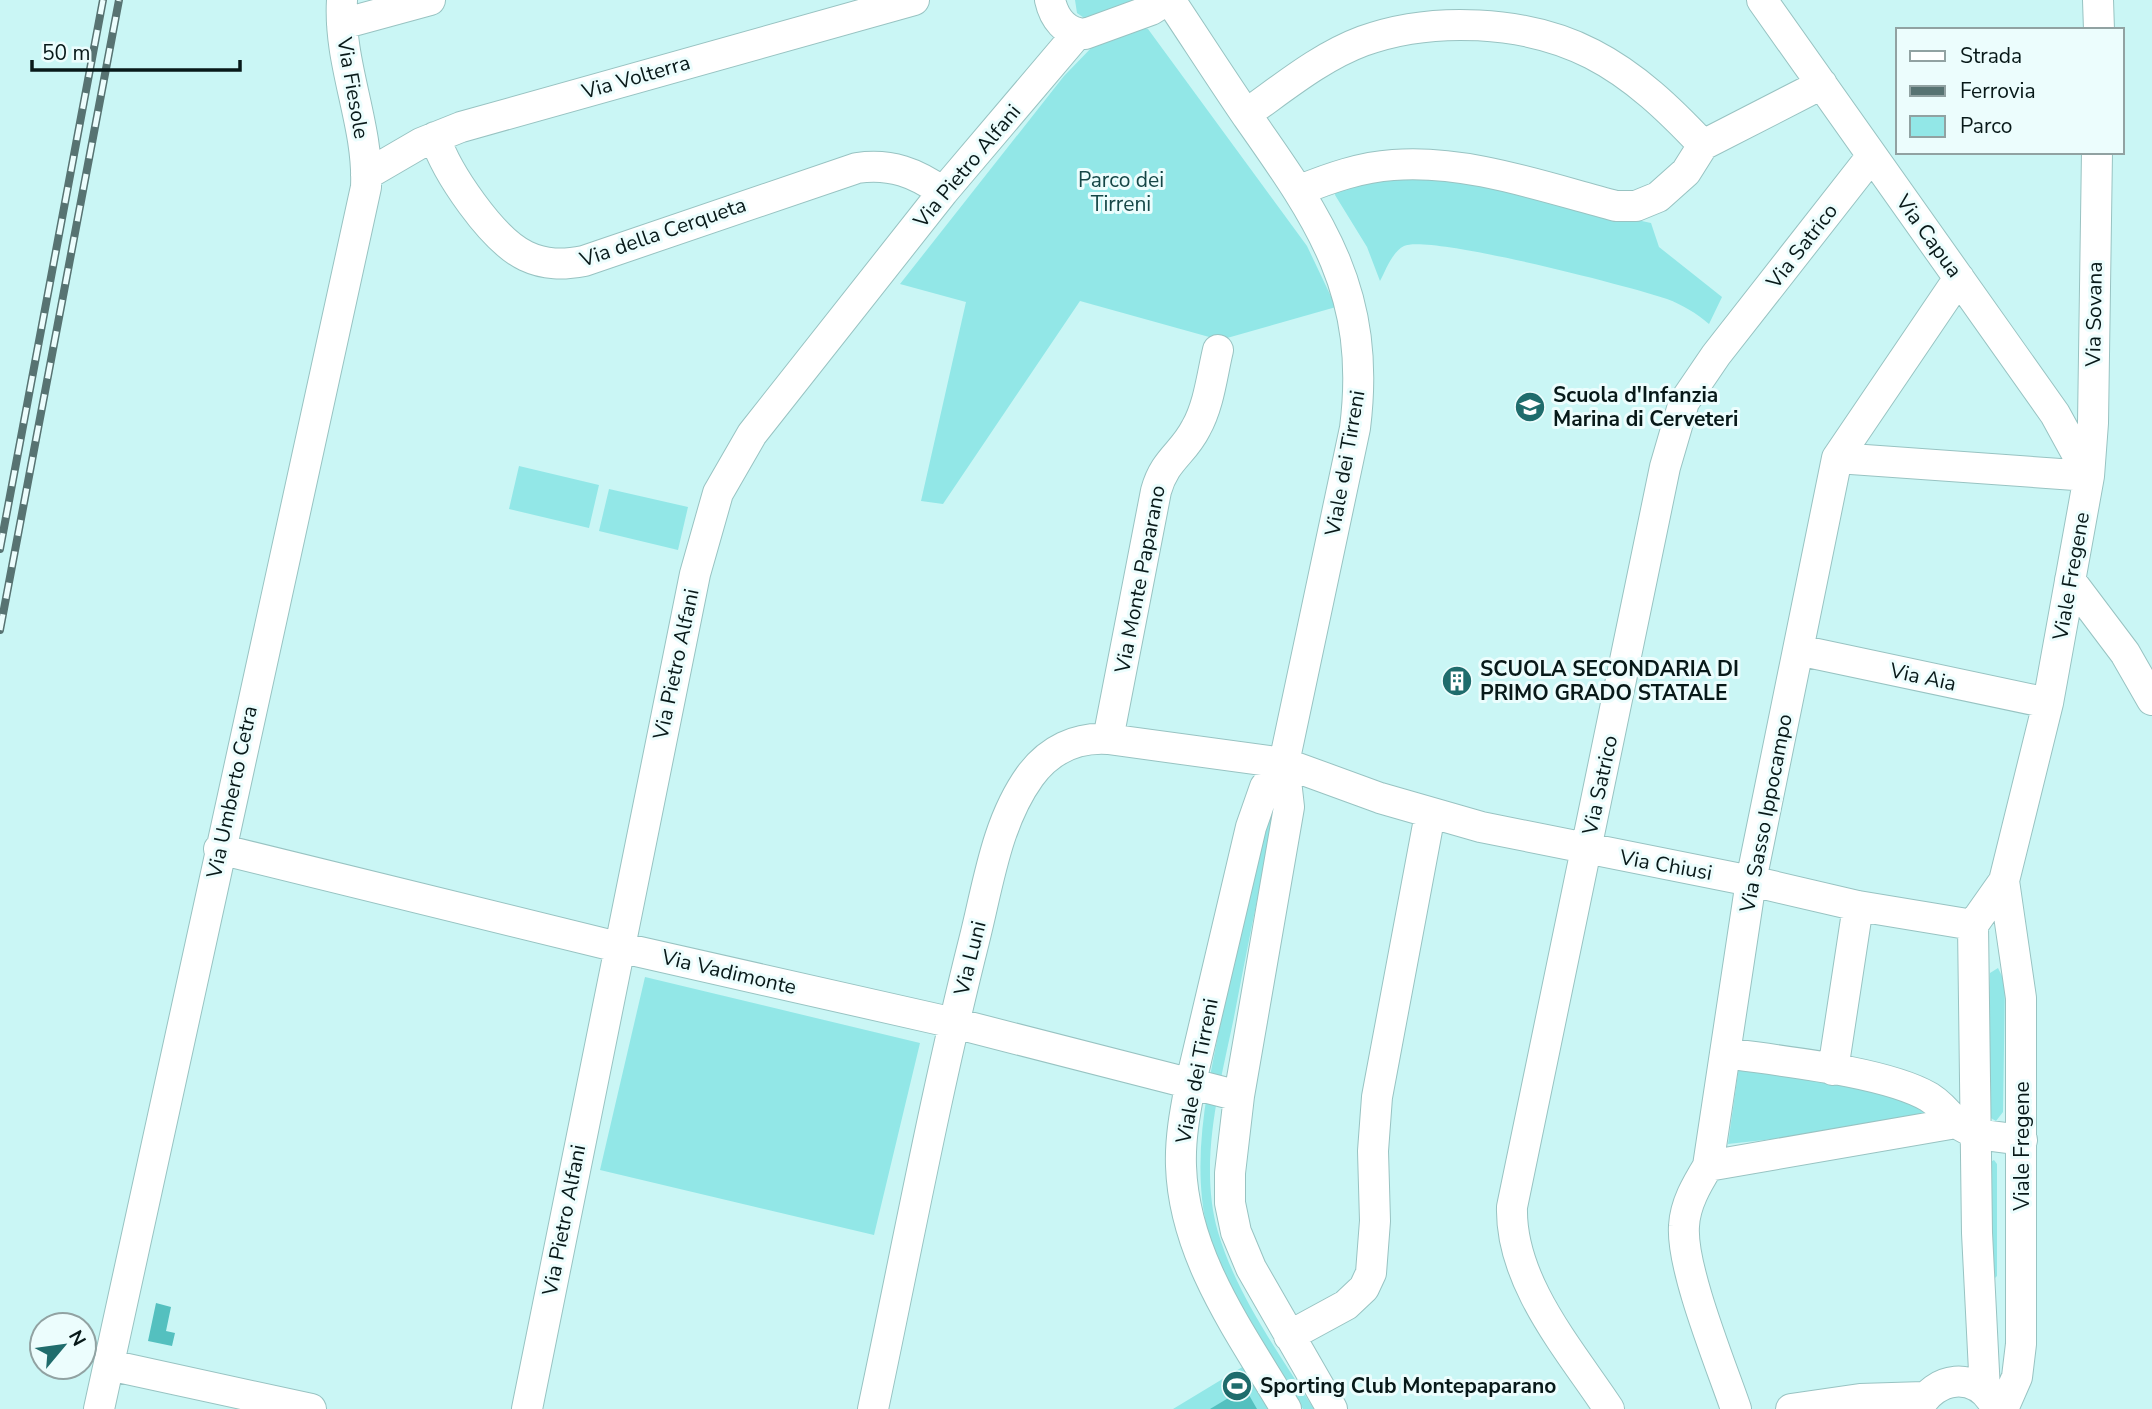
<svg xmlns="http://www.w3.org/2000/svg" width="2152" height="1409" font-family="'Nunito Sans',sans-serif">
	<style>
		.green { fill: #92e7e7 }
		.water { fill: #54c0bf }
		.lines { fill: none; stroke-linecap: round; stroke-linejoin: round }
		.minor-casing { stroke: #98c3c2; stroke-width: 32 }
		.minor { stroke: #fff; stroke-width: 30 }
		.rail-casing { stroke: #577372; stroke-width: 8 }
		.rail { stroke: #ecfdfd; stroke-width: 5; stroke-dasharray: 16; stroke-linecap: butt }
		.labels { text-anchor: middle; stroke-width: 6; stroke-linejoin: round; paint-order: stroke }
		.street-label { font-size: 21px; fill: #081919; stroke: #ecfdfd }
		.park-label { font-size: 21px; fill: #154646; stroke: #ecfdfd }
		.poi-label { font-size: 21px; font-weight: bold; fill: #081919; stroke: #ecfdfd; text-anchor: start }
	</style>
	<rect width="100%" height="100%" fill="#caf6f5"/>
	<path class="green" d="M1075,0H1141L1087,20L1077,13Z
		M1132,24L1148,29L1307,246L1336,307L1220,340L1080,301L943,504L921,501L966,302L900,284L1064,76L1096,43Z
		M1360,178H1443L1651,223L1659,247L1722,297L1709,324C1696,313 1683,305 1667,299C1633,287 1429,234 1404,246C1392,252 1386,270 1380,281L1367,247L1335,195L1336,189Z
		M519,466L599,485L589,528L509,509Z
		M609,489L688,507L678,550L599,531Z
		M1267,795L1278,798C1263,871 1248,943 1234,1017C1220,1085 1198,1163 1218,1232C1237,1296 1279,1353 1314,1409H1303C1270,1356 1222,1293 1208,1232C1189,1157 1210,1077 1225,1002C1239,933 1253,864 1267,795Z
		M1998,968L2005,982L2003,1112L1996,1121L1989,1117L1986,1110L1990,973Z
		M645,977L920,1043L874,1235L600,1170Z
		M1739,1066L1927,1102L1926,1122L1728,1144Z
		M1994,1160L1997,1164V1276L1993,1280L1989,1163Z
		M1249,1363L1277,1409H1173Z"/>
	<path class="water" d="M156,1303L171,1307L166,1331L175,1333L172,1346L148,1341Z
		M1245,1388L1257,1409H1210Z"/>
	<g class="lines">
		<g class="minor-casing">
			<path id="minor" d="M1050,0C1054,18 1065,33 1085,34L1151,10L1167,0
				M1170,0C1196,39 1221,78 1247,116C1321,221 1372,293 1355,428L1284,763L1289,807L1239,1096L1230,1173V1203L1236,1232L1251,1268L1332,1409
				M1762,0L2055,414L2089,476
				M2098,0L2099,30
				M342,24L430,0
				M1246,114C1283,88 1320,57 1363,41C1432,16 1526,20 1592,54C1635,76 1670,110 1703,145
				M435,137C446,172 492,240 526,256C545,265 563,265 584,261L857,168C891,163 916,173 943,192
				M366,175L421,143L461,127L914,0
				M1300,190C1330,178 1361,167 1393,165C1467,159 1546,188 1616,206H1636L1658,197L1686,172L1703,145L1822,84
				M1837,458L1959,278
				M2070,580L2125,653L2152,700
				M1798,650L2048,703
				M1108,739L1156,491C1165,459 1183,454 1196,428C1209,405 1212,375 1218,350
				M1284,763L1265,787L1251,827L1190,1086C1185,1112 1180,1139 1181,1166C1184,1257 1241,1333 1286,1409
				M219,849L618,947L954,1023L1239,1096
				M1725,1053C1779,1061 1884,1071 1929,1097C1940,1104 1948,1113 1956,1123
				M1833,1070L1858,906
				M1708,1166L1956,1123L1976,1134L2022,1140
				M1289,1336L1346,1305L1364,1288L1371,1273L1375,1221L1373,1151L1377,1097L1430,814
				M109,1365L311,1409
				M1985,1391L1977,1233L1973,925L2004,881L2048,703L2089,476L2093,423L2097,152
				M99,1409L366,187C369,124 338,64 342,0
				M527,1409L695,574L718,493L752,434L943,192L1077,34
				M873,1409C906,1253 935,1096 974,941C988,886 996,823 1030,776C1049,750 1076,737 1108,739L1284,763L1380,798L1481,827L1751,881L1858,906L1973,925
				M1609,1409C1570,1350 1510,1282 1512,1207L1665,467L1684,402L1716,355L1871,157
				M1736,1409C1721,1365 1681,1268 1684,1226C1685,1204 1697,1184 1708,1166L1751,881L1837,458L2089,476
				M1791,1409L1860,1399L1924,1397
				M1918,1409C1935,1376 1975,1371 1994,1404
				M2003,1409L2017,1377L2021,1344V998L2004,881"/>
		</g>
		<use href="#minor" class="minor"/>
		<g class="rail-casing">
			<path id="rail" d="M0,549L103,0
				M0,630L119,0"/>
		</g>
		<use href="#rail" class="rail"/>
	</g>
	<defs>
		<g id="school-disc" transform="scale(1.575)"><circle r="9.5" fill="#1f6c6c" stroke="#ecfdfd"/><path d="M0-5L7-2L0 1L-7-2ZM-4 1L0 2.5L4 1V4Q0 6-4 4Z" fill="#fff"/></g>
		<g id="building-disc" transform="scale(1.575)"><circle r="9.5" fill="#1f6c6c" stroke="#ecfdfd"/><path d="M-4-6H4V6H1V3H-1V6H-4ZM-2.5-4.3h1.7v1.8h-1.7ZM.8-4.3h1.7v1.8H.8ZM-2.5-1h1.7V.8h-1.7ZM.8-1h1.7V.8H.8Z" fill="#fff"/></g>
		<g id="stadium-disc" transform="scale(1.575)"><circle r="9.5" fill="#1f6c6c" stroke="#ecfdfd"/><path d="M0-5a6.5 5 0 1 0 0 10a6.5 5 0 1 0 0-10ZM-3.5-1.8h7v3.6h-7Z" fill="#fff"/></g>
	</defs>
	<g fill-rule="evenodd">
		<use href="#school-disc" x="1530" y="407"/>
		<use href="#building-disc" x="1457" y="681"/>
		<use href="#stadium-disc" x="1237" y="1386"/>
	</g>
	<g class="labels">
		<g class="street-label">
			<text transform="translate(636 77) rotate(-16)" y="7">Via Volterra</text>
			<text transform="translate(353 88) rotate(80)" y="7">Via Fiesole</text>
			<text transform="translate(967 166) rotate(-50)" y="7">Via Pietro Alfani</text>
			<text transform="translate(663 232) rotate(-19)" y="7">Via della Cerqueta</text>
			<text transform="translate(1929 236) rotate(54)" y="7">Via Capua</text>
			<text transform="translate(1802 246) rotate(-52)" y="7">Via Satrico</text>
			<text transform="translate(2094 314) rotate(-89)" y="7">Via Sovana</text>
			<text transform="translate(1345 463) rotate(-80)" y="7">Viale dei Tirreni</text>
			<text transform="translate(2071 576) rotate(-80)" y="7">Viale Fregene</text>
			<text transform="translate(1140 579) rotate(-79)" y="7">Via Monte Paparano</text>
			<text transform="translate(676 664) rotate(-78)" y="7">Via Pietro Alfani</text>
			<text transform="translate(1923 677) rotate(12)" y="7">Via Aia</text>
			<text transform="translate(1600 785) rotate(-78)" y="7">Via Satrico</text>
			<text transform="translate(232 792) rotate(-78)" y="7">Via Umberto Cetra</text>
			<text transform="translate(1766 813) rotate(-79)" y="7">Via Sasso Ippocampo</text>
			<text transform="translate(1666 865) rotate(10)" y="7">Via Chiusi</text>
			<text transform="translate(970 958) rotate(-76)" y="7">Via Luni</text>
			<text transform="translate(729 972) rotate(13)" y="7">Via Vadimonte</text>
			<text transform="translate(1197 1071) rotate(-79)" y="7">Viale dei Tirreni</text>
			<text transform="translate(2022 1146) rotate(-90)" y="7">Viale Fregene</text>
			<text transform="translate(564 1220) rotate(-79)" y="7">Via Pietro Alfani</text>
		</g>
		<g class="park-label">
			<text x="1121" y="187">Parco dei<tspan x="1121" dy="24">Tirreni</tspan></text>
		</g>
		<g class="poi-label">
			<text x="1553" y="402">Scuola d'Infanzia<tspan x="1553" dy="24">Marina di Cerveteri</tspan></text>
			<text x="1480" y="676">SCUOLA SECONDARIA DI<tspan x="1480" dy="24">PRIMO GRADO STATALE</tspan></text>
			<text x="1260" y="1393">Sporting Club Montepaparano</text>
		</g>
	</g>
	<rect x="1896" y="28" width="228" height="126" fill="#ecfdfd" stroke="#91a2a2" stroke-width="2"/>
	<rect x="1910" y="51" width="35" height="10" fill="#ffffff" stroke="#91a2a2" stroke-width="2"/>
	<text x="1960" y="63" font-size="21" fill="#081919">Strada</text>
	<rect x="1910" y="86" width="35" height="10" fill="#577372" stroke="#91a2a2" stroke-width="2"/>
	<text x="1960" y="98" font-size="21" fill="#081919">Ferrovia</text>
	<rect x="1910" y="116" width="35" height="21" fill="#92e7e7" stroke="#91a2a2" stroke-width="2"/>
	<text x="1960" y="133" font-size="21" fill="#081919">Parco</text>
	<g transform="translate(63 1346) rotate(61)"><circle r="33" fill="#ecfdfd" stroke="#91a2a2" stroke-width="2"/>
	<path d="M0-5L12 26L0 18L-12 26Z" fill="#1f6c6c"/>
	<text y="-10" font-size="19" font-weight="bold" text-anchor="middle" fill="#081919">N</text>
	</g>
	<path d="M32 60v10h208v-10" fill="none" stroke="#081919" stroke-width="3.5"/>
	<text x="42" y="60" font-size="21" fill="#081919" stroke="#ecfdfd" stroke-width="5" paint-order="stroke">50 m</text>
</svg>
